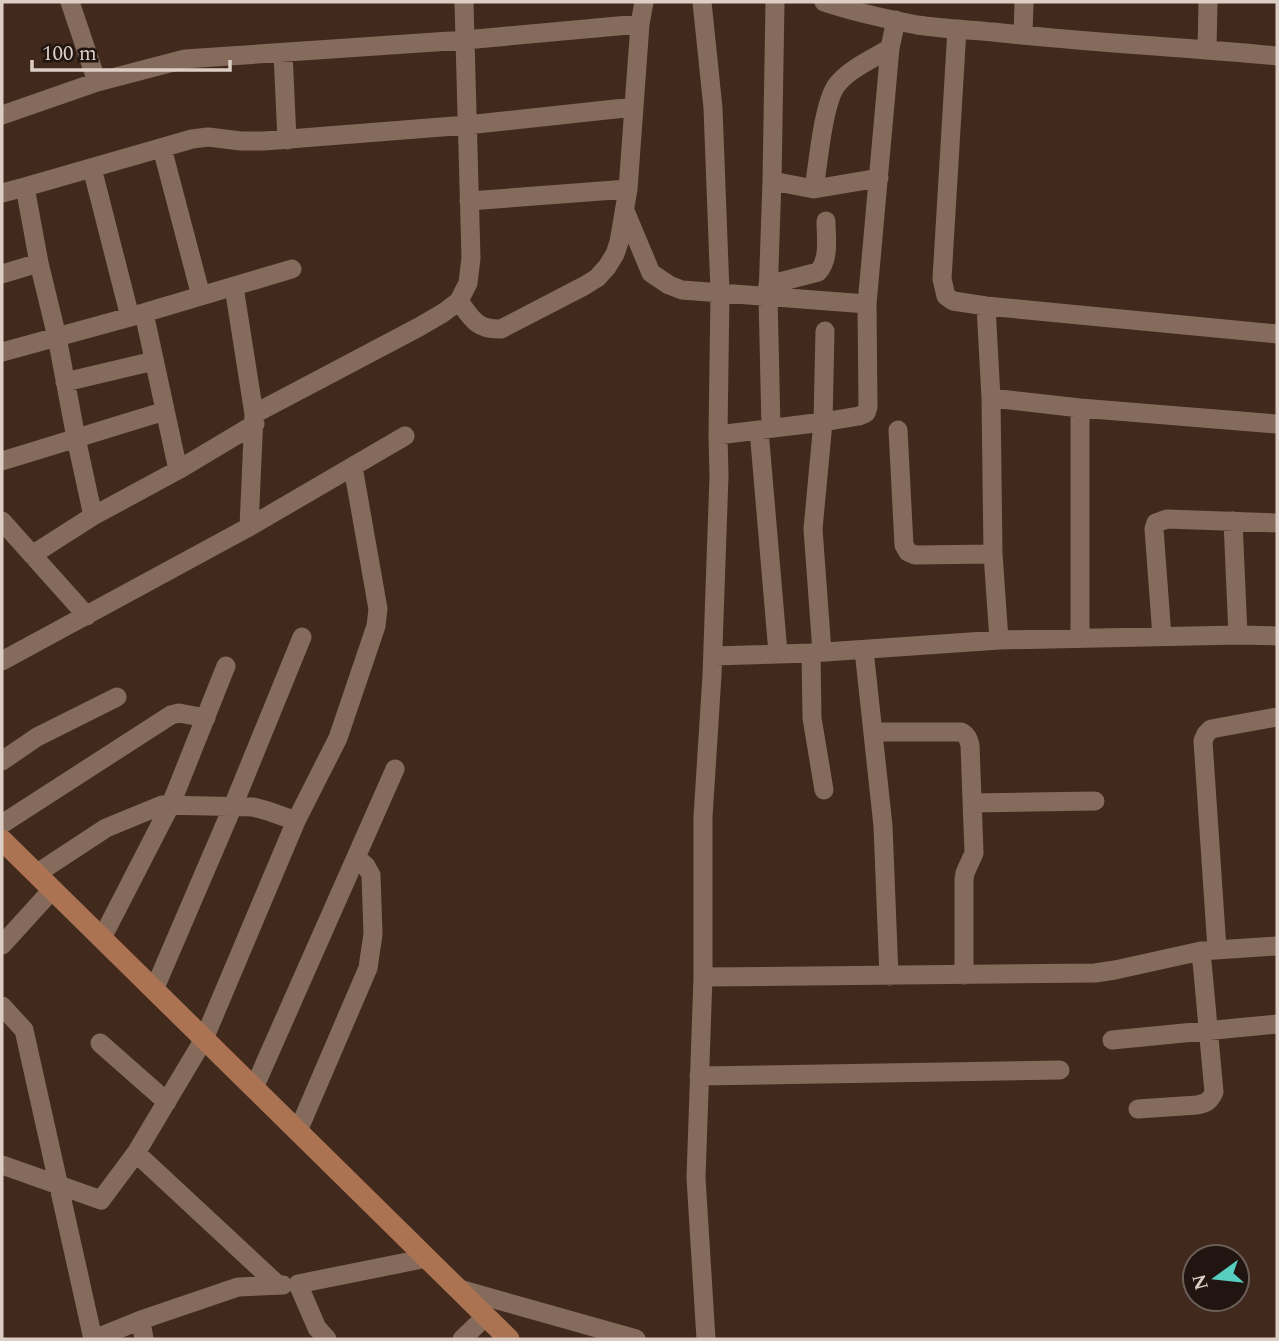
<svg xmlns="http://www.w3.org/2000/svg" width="1279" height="1341" font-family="Spectral,serif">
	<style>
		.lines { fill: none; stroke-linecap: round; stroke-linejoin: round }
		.minor { stroke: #856b5b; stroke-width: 19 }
		.major { stroke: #ab7352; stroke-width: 21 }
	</style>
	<rect width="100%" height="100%" fill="#412a1d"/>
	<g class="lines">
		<path class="minor" d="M70,2L97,82
			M702,2L713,108L720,292L718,435L719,476L712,675L703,817V977L696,1178L706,1339
			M824,2C854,12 886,19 917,25C945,29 974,30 1002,33C1094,43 1186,47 1277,56
			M957,29L942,279L946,296L953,301L986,306L1277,334
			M1023,35L1024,2
			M1207,49L1208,2
			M283,53L287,140
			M2,115L97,82L185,59L465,40L464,2
			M162,148L201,296
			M92,168L130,317
			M772,181L814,189L879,178
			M25,187L39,263L57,337L76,438L93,516
			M814,189C818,165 823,105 836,86C848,69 873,59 890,48
			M2,193L25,187L192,139L208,137L241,141H264L467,125L634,107
			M469,201L628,189
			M625,211L651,273L669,285L682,290L867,304
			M2,274L39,263
			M768,285L818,272C830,259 826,238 826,221
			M234,287L254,414
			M459,301L468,283L471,258L465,40L640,24
			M986,306L991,398L993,554L999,640
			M144,313L178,470
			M2,352L130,317L292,269
			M65,382L154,361
			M991,398L1080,408L1277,424
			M1080,408V638
			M771,428L768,296L772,181L775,2
			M759,430L778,653
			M898,430L904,545L908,552L915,555L993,554
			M718,435L823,422L859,416L866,413L868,407L867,304L890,48L896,20
			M2,461L165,411
			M2,521L87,616
			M1233,521L1238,635
			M249,527L254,414L419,327L443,313L459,301C472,319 477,330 501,329L584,286L597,278L607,267L615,254L619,242L628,189L640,24L644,2
			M32,555L93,516L178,470L255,424
			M1162,637L1154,529L1156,523L1167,519L1277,523
			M864,650L883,826L889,976
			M822,652L813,529L823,422L825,331
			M811,653L812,718L824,790
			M713,656L811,653L999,640L1238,635L1277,636
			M2,661L249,527L405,436
			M873,732H961C967,735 968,738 970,745L974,853L965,873L964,880V975
			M2,761L37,737L117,697
			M972,803L1095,801
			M2,824L171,715L179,713L206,718
			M36,874L106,828L162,805L253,807L268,811L296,821
			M102,938L171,804L226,666
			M2,945L52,890
			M1217,949L1203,741L1206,734L1211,729L1277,717
			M703,977L1095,973L1115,970L1201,951L1277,946
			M154,990L233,806L302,637
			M2,1006L24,1030L93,1339
			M1112,1040L1277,1024
			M100,1043L167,1102
			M699,1076L1060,1070
			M254,1088L395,769
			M1138,1109L1197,1105C1207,1103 1210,1101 1214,1092L1201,951
			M298,1131L368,968L373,934L371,875L366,866L356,857
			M136,1153L204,1039L296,821L338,738L376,626L378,609L353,467
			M2,1165L101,1200L136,1153L278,1285
			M459,1289L636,1339
			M94,1339L141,1320
			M144,1339L141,1320L238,1287L283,1285
			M327,1339L317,1328L298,1284L427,1258
			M462,1339L486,1316"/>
		<path class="major" d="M2,840L509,1339"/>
	</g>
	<rect width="1279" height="1341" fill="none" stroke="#ddcec5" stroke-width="7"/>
	<g transform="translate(1216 1278) rotate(255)"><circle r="33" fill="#201510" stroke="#6c5f58" stroke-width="2"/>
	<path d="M0-5L12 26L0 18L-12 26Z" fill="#58cec0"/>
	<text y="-10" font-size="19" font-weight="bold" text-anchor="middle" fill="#ddcec5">N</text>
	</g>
	<path d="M32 60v10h198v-10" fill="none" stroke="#ddcec5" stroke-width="3.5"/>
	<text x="42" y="60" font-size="21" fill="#ddcec5" stroke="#201510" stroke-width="5" paint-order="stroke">100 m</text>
</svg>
